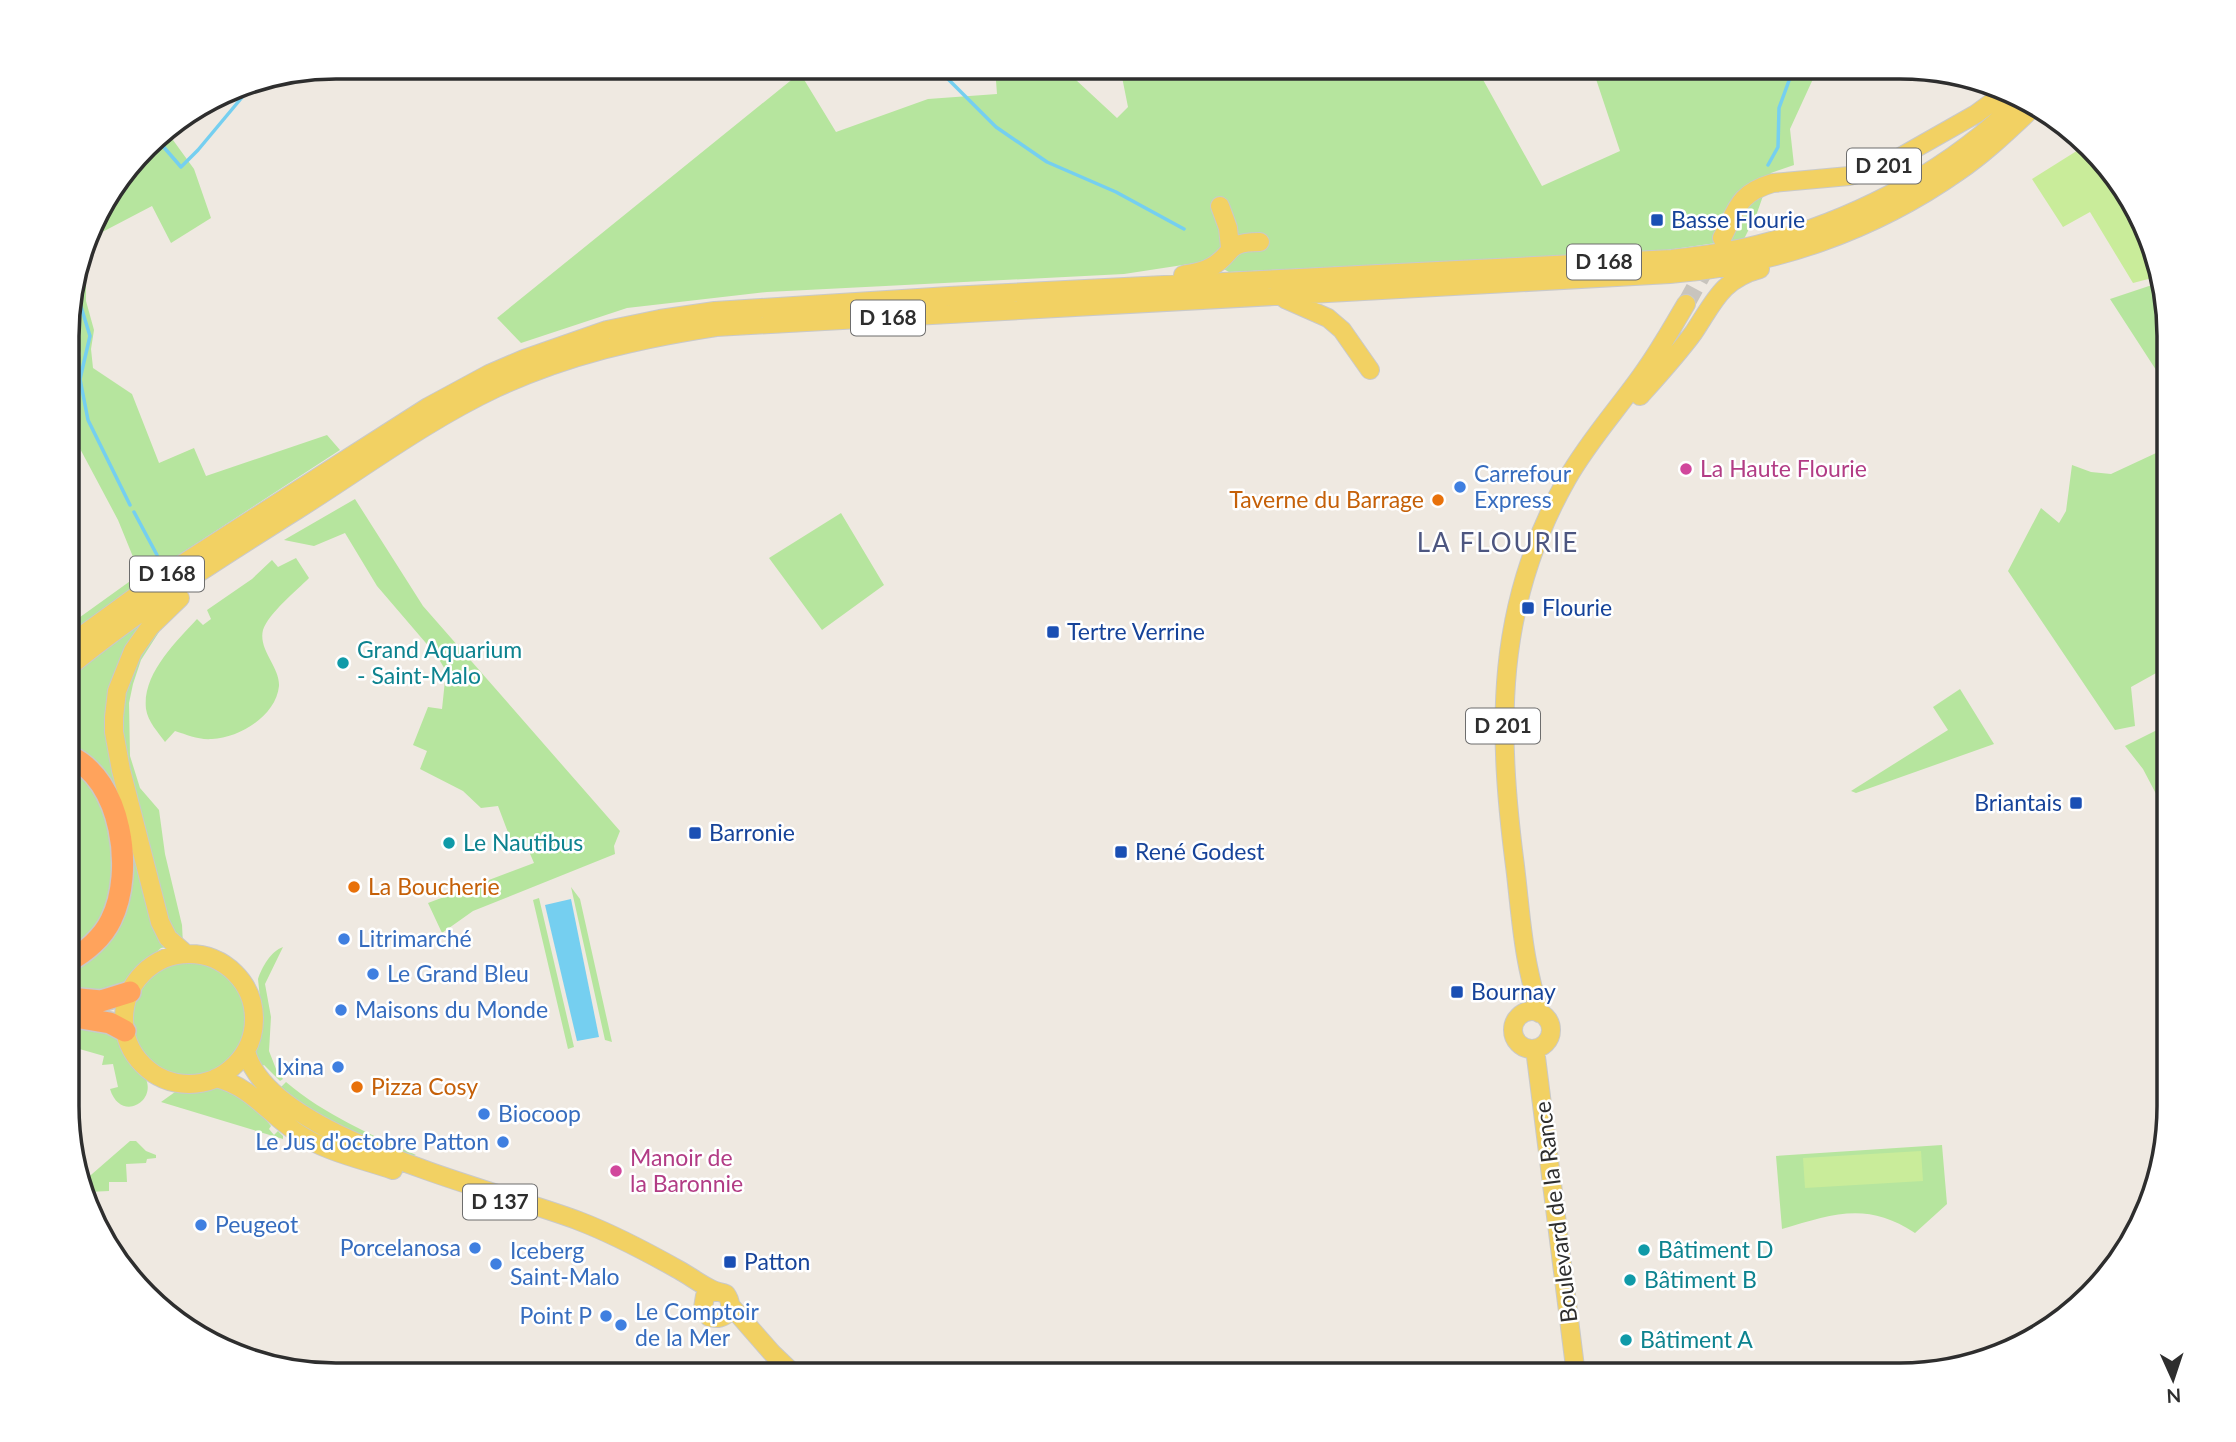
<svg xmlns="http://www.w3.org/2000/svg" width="2236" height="1442" font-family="Lato,sans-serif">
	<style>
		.green { fill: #b6e59e }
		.pitch { fill: #c9ec9a }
		.water { fill: #75cff0 }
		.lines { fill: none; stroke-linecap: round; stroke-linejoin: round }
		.stream { stroke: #75cff0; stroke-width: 3.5 }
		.major-tunnel { stroke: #c8c4bd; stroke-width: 18; stroke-dasharray: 18 9; stroke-linecap: butt }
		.major-casing { stroke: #c9c9c9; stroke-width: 20 }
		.highway-casing { stroke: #c9c9c9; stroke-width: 24 }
		.major { stroke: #f2d163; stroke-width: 18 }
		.highway { stroke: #ffa35c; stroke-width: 21 }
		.transit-dot { fill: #1a4fb4; stroke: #fff; stroke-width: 2.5 }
		.hotel-dot { fill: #d1479c; stroke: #fff; stroke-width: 2.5 }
		.shop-dot { fill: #3f7fe0; stroke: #fff; stroke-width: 2.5 }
		.food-dot { fill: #e8710a; stroke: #fff; stroke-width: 2.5 }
		.culture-dot { fill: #0f9aa8; stroke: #fff; stroke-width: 2.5 }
		.labels { text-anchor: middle; stroke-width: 5; stroke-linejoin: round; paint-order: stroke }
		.shield { fill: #fff; stroke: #6d6d6d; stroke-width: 2 }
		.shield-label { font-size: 21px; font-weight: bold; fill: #2e2e2e }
		.transit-label { font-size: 23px; fill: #164399; stroke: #fff; text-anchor: start }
		.hotel-label { font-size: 23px; fill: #b23c85; stroke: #fff; text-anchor: start }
		.shop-label { font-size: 23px; fill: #366cbe; stroke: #fff; text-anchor: start }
		.food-label { font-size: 23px; fill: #c56008; stroke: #fff; text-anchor: start }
		.culture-label { font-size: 23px; fill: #0d838f; stroke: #fff; text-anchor: start }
		.street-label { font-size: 23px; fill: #2e2e2e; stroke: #fff }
		.quarter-label { font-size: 26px; letter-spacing: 2px; fill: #4d5680; stroke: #fff }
		.rim { fill: none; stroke: #2e2e2e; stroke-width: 3.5 }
	</style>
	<rect width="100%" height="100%" fill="#efe9e1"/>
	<path class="green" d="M995,67H1062L1117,118L1128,107L1120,67H1476L1542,186L1620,151L1592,67H1821L1818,68L1790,129L1794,165L1771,173L1757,213L1744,239L1660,251L1229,272L1209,261L1124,274L767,292L627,308L521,343L497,318L800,73L836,132L928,99L997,94Z
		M165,129L194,169L211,218L171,243L152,206L87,240L94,216L158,134Z
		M79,266L86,280V301L94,330L91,349L93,368L132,394L159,463L194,448L206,476L327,435L340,450L165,564L69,636V625L140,574L118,520L69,428V395L81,354L69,310V301Z
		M2158,283L2169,318V390L2110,299Z
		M2169,447V672H2158L2131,687L2135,726L2115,730L2008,571L2041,508L2059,523L2066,511L2072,465L2091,472L2111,474Z
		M355,499L423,606L620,831L614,846L615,854L473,911L442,933L428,903L534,863L528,849L515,851L498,806L481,808L463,791L420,769L427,751L413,745L428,707L442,709L446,671L437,656L377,586L345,533L314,546L284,540Z
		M841,513L884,585L822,630L769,558Z
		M296,558L309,578C297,590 268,614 263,630C258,650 280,667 279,686C276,716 239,738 212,739C198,740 188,735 175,731L165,742C158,732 148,722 146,709C142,674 176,642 197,619L203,625L211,619L207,610L252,579L272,560L278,567Z
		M141,621L159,632L141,660L133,684L129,703L130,756L140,788L159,810L165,854L182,925L183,944L161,948L131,974L125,987L105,993L69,988V678Z
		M1960,689L1994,744L1856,793L1851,791L1948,730L1933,707Z
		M2169,724V821H2166L2164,809L2143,769L2125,746Z
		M571,887L580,899L612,1042L605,1040Z
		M539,898L574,1047L568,1049L533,900Z
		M283,947L265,984L271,1017L269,1051L276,1069L283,1079L280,1081L264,1065L259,1068L255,1050L260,1037L262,1018L258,979C262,967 271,951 283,947Z
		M132 1018a58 58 0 1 1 116 0a58 58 0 1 1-116 0Z
		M86,1025L119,1037C122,1046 126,1054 132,1062C136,1068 144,1072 146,1079C156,1103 120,1122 110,1089L118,1087L113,1064L102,1065L104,1056L69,1046V1026Z
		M286,1082C325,1115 370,1134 416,1155L410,1157L314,1115L280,1088Z
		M223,1085L252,1103L271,1126L269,1129L274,1135L278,1131L283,1136V1139L161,1102L175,1092L199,1091Z
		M130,1141H136L146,1151L156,1155V1158L147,1159L146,1163L126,1164L127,1182H109V1191L88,1192L84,1181Z
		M1942,1145L1947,1204L1915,1233C1867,1201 1833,1214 1782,1229L1776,1156Z"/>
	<path class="pitch" d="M2083,147L2133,201L2156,277L2133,283L2090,212L2063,227L2032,179Z
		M1921,1151L1923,1181L1805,1188L1803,1158Z"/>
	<path class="water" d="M571,899L599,1037L577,1041L545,905Z"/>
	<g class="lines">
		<path class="stream" d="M944,67L945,76L996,127L1047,162L1116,192L1184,229
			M155,137L181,167L198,150L254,83
			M1768,165L1778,147L1779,108L1794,67
			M74,284L90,336L80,379L88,420L130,505
			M134,512L157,555"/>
		<path class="major-tunnel" d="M1686,304L1710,260"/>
		<g class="major-casing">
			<path id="major" d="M1220,206L1228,228L1230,247
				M1722,238C1737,209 1738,193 1773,183L1849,176L1879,169L1976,114L2007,91
				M1183,275C1193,273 1203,272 1211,267C1235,254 1223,242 1260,242
				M1285,299L1328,318L1342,330L1370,370
				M1640,396C1658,376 1678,354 1694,332C1714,302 1722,279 1760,269
				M180,598L150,627L133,651L117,691L114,717V732L121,770L160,922L168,938L186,954
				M69,645L165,575L428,407L489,374L524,359L607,330L660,319L715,311L949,296L1672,259C1704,255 1736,251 1768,242C1860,217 1955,167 2021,98
				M69,667C140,609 219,559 297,510C362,469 426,421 496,388C568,355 638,339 716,327L1670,274C1773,266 1874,231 1959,171C1987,152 2011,128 2036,105
				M124 1019a65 65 0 1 1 130 0a65 65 0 1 1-130 0Z
				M1513 1030a19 19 0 1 1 38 0a19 19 0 1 1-38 0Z
				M1539,1013C1535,996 1530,978 1527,961C1521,930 1519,898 1515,866C1497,727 1495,606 1567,479C1588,442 1616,411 1641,376C1658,353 1672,328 1686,304
				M1535,1049L1576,1375
				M246,1051C267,1138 502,1191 579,1221C613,1234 647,1252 679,1270C690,1276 700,1284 711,1289C716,1292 721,1292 726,1294C736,1308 726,1322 709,1317L703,1308L705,1296L714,1291
				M216,1078C250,1086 268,1113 296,1132C325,1152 361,1159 393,1170
				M730,1305L772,1353L795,1375"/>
		</g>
		<g class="highway-casing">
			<path id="highway" d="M69,756C122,779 135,872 111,920C103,937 86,952 69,961
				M69,998L101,1001L130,992
				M69,1016L110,1023L125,1031"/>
		</g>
		<use href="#major" class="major"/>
		<use href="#highway" class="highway"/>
	</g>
	<g class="transit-dot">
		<rect x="1650" y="213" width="14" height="14" rx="3.5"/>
		<rect x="1521" y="601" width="14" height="14" rx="3.5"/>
		<rect x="1046" y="625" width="14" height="14" rx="3.5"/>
		<rect x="2069" y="796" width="14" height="14" rx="3.5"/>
		<rect x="688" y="826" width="14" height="14" rx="3.5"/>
		<rect x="1114" y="845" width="14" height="14" rx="3.5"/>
		<rect x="1450" y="985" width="14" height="14" rx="3.5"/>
		<rect x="723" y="1255" width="14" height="14" rx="3.5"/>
	</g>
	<g class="hotel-dot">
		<circle cx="1686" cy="469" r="7"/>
		<circle cx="616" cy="1171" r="7"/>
	</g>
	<g class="shop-dot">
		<circle cx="1460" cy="487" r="7"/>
		<circle cx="344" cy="939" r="7"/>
		<circle cx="373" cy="974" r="7"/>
		<circle cx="341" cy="1010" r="7"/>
		<circle cx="338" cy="1067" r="7"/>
		<circle cx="484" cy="1114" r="7"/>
		<circle cx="503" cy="1142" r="7"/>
		<circle cx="201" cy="1225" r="7"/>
		<circle cx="475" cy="1248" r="7"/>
		<circle cx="496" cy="1264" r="7"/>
		<circle cx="606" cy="1316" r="7"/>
		<circle cx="621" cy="1325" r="7"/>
	</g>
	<g class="food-dot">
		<circle cx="1438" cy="500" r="7"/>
		<circle cx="354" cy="887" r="7"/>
		<circle cx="357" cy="1087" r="7"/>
	</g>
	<g class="culture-dot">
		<circle cx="343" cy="663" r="7"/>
		<circle cx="449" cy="843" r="7"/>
		<circle cx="1644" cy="1250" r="7"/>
		<circle cx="1630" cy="1280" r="7"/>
		<circle cx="1626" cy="1340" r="7"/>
	</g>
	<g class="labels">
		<g class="shield">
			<rect x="1847" y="148.5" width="74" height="35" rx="5"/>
			<rect x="1567" y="244.5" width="74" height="35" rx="5"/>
			<rect x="851" y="300.5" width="74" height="35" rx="5"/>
			<rect x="130" y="556.5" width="74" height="35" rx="5"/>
			<rect x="1466" y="708.5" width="74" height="35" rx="5"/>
			<rect x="463" y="1184.5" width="74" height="35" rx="5"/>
		</g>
		<g class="shield-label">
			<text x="1884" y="173">D 201</text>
			<text x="1604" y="269">D 168</text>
			<text x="888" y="325">D 168</text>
			<text x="167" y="581">D 168</text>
			<text x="1503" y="733">D 201</text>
			<text x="500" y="1209">D 137</text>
		</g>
		<g class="transit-label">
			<text x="1671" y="228">Basse Flourie</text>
			<text x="1542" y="616">Flourie</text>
			<text x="1067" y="640">Tertre Verrine</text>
			<text x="2062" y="811" text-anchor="end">Briantais</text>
			<text x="709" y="841">Barronie</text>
			<text x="1135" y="860">René Godest</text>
			<text x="1471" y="1000">Bournay</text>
			<text x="744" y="1270">Patton</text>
		</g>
		<g class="hotel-label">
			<text x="1700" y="477">La Haute Flourie</text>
			<text x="630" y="1166">Manoir de<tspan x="630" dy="26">la Baronnie</tspan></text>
		</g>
		<g class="shop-label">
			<text x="1474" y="482">Carrefour<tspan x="1474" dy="26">Express</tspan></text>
			<text x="358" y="947">Litrimarché</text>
			<text x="387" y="982">Le Grand Bleu</text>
			<text x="355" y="1018">Maisons du Monde</text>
			<text x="324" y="1075" text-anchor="end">Ixina</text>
			<text x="498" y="1122">Biocoop</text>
			<text x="489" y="1150" text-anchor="end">Le Jus d'octobre Patton</text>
			<text x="215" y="1233">Peugeot</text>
			<text x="461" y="1256" text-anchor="end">Porcelanosa</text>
			<text x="510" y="1259">Iceberg<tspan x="510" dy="26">Saint-Malo</tspan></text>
			<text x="635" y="1320">Le Comptoir<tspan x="635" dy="26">de la Mer</tspan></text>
			<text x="592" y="1324" text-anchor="end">Point P</text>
		</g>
		<g class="food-label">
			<text x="1424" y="508" text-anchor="end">Taverne du Barrage</text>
			<text x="368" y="895">La Boucherie</text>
			<text x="371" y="1095">Pizza Cosy</text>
		</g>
		<g class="culture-label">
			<text x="357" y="658">Grand Aquarium<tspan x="357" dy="26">- Saint-Malo</tspan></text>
			<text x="463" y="851">Le Nautibus</text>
			<text x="1658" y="1258">Bâtiment D</text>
			<text x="1644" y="1288">Bâtiment B</text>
			<text x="1640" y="1348">Bâtiment A</text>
		</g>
		<g class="street-label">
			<text transform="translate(1556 1212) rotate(-97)" y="8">Boulevard de la Rance</text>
		</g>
		<g class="quarter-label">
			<text x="1498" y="552">LA FLOURIE</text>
		</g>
	</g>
	<path d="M0 0H2236V1442H0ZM336 79H1900A257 257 0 0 1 2157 336V1106A257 257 0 0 1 1900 1363H336A257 257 0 0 1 79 1106V336A257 257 0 0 1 336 79Z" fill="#fff" fill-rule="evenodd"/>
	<path class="rim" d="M336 79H1900A257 257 0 0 1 2157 336V1106A257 257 0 0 1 1900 1363H336A257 257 0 0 1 79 1106V336A257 257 0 0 1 336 79Z"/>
	<g transform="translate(2173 1379) rotate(177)" stroke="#ffffff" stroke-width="5" paint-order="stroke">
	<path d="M0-5L12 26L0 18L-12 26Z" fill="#2e2e2e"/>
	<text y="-10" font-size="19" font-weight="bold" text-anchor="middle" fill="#2e2e2e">N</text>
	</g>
</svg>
